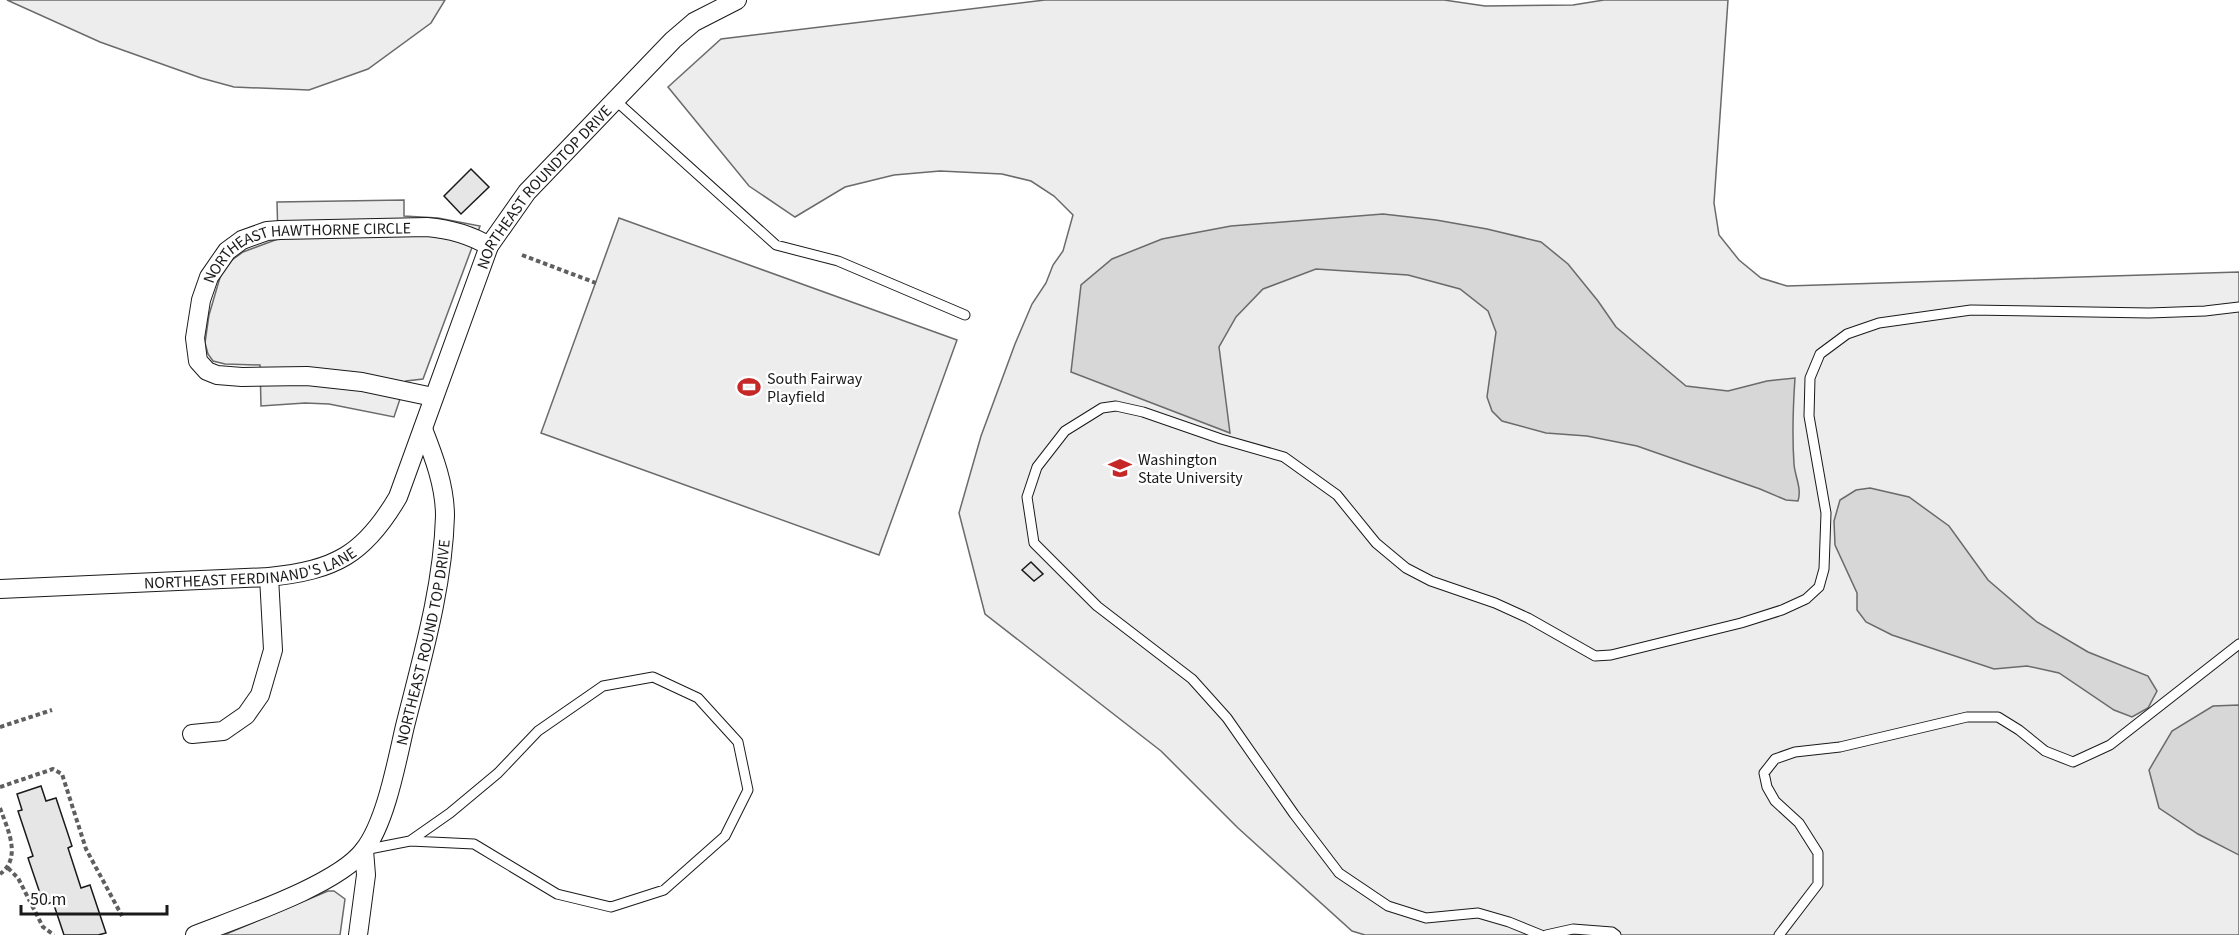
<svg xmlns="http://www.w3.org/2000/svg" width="2239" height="935" font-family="'Source Sans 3',sans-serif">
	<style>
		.built { fill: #ededed; stroke: #6a6a6a; stroke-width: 1.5 }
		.water { fill: #d7d7d7; stroke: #6a6a6a; stroke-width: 1.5 }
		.building { fill: #e6e6e6; stroke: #1a1a1a; stroke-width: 1.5 }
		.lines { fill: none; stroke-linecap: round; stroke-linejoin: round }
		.lane-casing { stroke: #1a1a1a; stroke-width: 11 }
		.street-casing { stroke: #1a1a1a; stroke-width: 20 }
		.path { stroke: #5f5f5f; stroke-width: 4; stroke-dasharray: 4.5 3; stroke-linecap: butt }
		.lane { stroke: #fff; stroke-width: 9 }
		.street { stroke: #fff; stroke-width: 18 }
		.labels { text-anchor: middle; stroke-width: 4.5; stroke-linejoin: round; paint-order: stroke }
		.street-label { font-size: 16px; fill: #1a1a1a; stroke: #fff }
		.poi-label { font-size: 16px; fill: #1a1a1a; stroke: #fff; text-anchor: start }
	</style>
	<rect width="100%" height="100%" fill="#fff"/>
	<path class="built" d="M7,0H445L431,23L368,69L309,90L234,87L201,78L100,42Z
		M1045,0H1444L1485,6L1573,5L1604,0H1728L1714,203L1719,235L1739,260L1761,278L1787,286L2239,272V935H1365L1352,931L1238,828L1161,751L985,614L959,513L981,436L1015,344L1032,304L1046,283L1053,265L1063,251L1073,215L1054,196L1031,181L1002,174L940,171L894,175L845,187L795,217L749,186L668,87L721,39Z
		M404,200V216L438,218L480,226L423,379L406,381L394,417L329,404L305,403L261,406L260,365L225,364L213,361L208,354L205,343L209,315L221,274L232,260L243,252L278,239L277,202Z
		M619,218L957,340L879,555L541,433Z
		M328,891H334L345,899L340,935H224Z"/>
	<path class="water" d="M1383,214L1436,220L1487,229L1541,242L1568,264L1598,301L1616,327L1686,386L1728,391L1767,381L1795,378C1793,407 1792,435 1794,464C1795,477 1802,488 1798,501L1786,500L1760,489L1637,446L1587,436L1546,433L1502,421L1492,411L1487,397L1496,332L1488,311L1460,289L1408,275L1316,269L1263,289L1236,317L1219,347L1230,433L1071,372L1081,285L1112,259L1162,239L1231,226Z
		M1870,488L1909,497L1949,526L1988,580L2037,622L2088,652L2148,676L2157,691L2148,708L2132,717L2114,710L2059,673L2027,666L1994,669L1892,635L1866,622L1857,610V593L1835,545L1834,521L1840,500L1856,490Z
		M2239,705V855L2198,834L2159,808L2149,770L2172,731L2213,706Z"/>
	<path class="building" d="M471,169L489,187L461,214L444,196Z
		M1031,562L1043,574L1034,581L1022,570Z
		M41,786L46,801L56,798L72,846L68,848L81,888L90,885L106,933L98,935H64L53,902L44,905L28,858L33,856L18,811L22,810L17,794Z"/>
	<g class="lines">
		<g class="lane-casing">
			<path id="lane" d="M615,100L776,245L838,261L965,315
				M364,850L410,841L474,844L557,894L611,907L664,890L725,836L748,790L738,742L698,698L653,677L603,686L538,731L498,773L450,813L410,841
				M1541,935L1509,922L1478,913L1426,918L1388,906L1339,873L1294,814L1227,718L1192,679L1097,606L1034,543L1027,497L1037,467L1065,431L1102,408L1116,406L1143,412L1221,439L1284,457L1337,495L1376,543L1406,568L1431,581L1495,603L1528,618L1595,656L1611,655L1741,623L1782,610L1806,599L1819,587L1824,569L1826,513L1809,416L1810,378L1820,354L1847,334L1879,323L1971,310L2149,313L2205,311L2239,307
				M1546,935L1573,929L1612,932L1616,935
				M1779,935L1818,884V853L1799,823L1775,801L1767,787L1764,773L1775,759L1795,752L1840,747L1967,717H1998L2019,730L2045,751L2073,762L2110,745L2239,644"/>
		</g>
		<g class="street-casing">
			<g id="street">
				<path id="s1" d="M433,397L362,382L307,376L242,377L217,375L207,371L198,361L195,338L201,300L209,277L227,251L242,240L267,231L280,230L427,227C450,229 469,234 489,246"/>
				<path id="s2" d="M0,589L269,577C335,570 364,555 398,497L489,246L527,192L673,40L694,22L737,0"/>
				<path d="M192,734L223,731L246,715L260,695L273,650L269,577"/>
				<path id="s3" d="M195,935C238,918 338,885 364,850C386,822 397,760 405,726C422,658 443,587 445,516C445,486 434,457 423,429"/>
				<path d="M358,935L366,875L364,850"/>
			</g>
		</g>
		<path class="path" d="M522,255L596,283
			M0,727L52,710
			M0,787L53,769L62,774L86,849L122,916
			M0,808C8,830 22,858 0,874
			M8,868L18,878L43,927L54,935"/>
		<use href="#lane" class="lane"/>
		<use href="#street" class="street"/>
	</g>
	<defs>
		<g id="stadium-bare" transform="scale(1.8)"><path d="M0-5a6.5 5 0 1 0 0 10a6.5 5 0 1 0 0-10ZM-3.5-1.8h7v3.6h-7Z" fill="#c62828" stroke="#fff" stroke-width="2.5" paint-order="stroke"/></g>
		<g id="university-bare" transform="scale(1.8)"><path d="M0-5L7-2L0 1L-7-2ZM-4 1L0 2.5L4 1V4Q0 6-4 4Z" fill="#c62828" stroke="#fff" stroke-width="2.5" paint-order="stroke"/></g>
	</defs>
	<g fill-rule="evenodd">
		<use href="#stadium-bare" x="749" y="387"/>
		<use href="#university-bare" x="1120" y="468"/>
	</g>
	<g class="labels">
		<g class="street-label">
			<text dy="6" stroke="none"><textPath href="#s2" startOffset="776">NORTHEAST ROUNDTOP DRIVE</textPath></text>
			<text dy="6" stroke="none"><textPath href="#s1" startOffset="436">NORTHEAST HAWTHORNE CIRCLE</textPath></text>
			<text dy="6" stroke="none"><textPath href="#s2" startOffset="252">NORTHEAST FERDINAND'S LANE</textPath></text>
			<text dy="6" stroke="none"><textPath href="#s3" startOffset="408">NORTHEAST ROUND TOP DRIVE</textPath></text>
		</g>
		<g class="poi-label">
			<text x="767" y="384">South Fairway<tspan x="767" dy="18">Playfield</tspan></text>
			<text x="1138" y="465">Washington<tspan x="1138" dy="18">State University</tspan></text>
		</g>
	</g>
	<path d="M21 905v9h146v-9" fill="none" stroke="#1a1a1a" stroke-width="3"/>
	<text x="30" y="905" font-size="18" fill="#1a1a1a" stroke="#ffffff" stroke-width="4.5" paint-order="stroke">50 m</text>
</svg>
